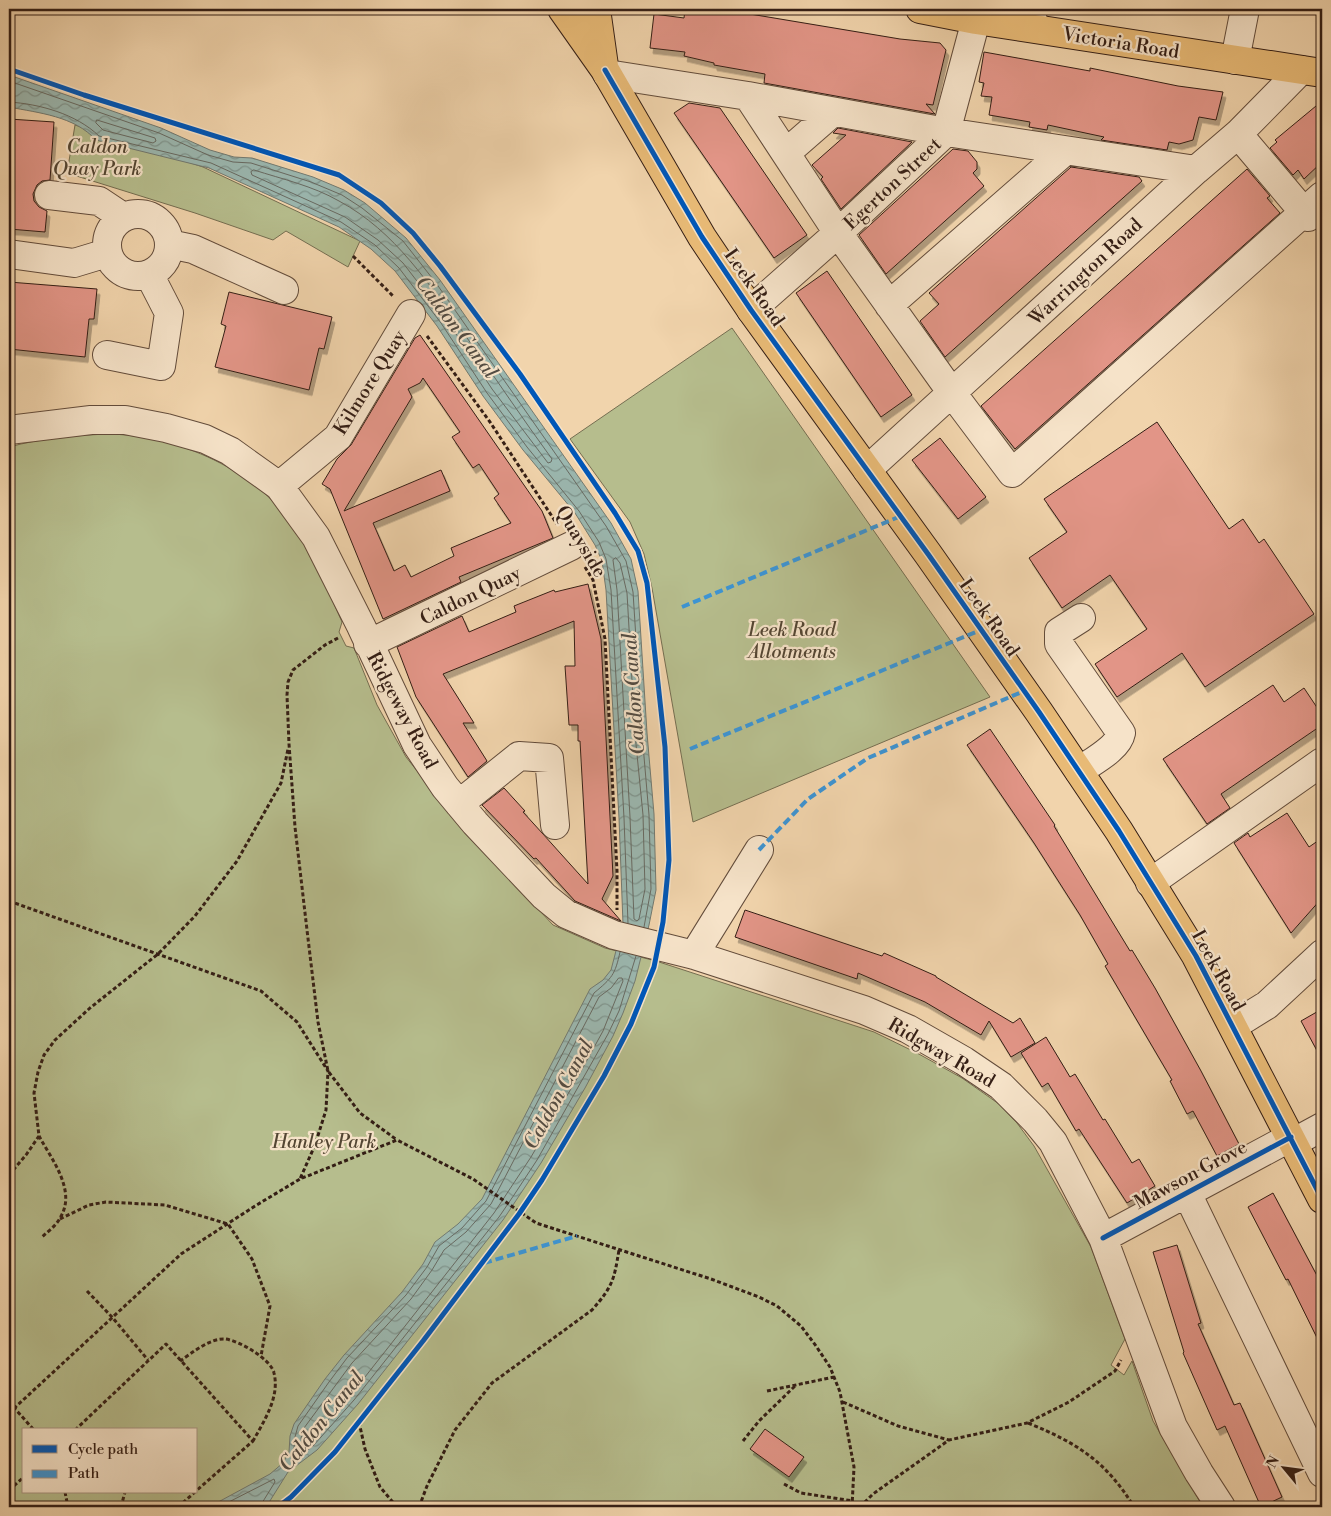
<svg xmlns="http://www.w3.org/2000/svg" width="1331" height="1516" font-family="'Libre Bodoni',serif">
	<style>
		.green { fill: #b6bd8d; stroke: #756e51; fill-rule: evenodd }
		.water { fill: url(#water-waves); stroke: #727a71 }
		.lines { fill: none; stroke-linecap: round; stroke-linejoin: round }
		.shore { stroke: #686a62; stroke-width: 1 }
		.building { fill: #e29587; stroke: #341e15; fill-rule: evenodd; filter: url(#shadow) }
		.minor-casing { stroke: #634c3b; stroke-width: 30 }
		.major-casing { stroke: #341e15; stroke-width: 30 }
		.highway-casing { stroke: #341e15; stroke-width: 30 }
		.path { stroke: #341e15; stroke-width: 3; stroke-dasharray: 4 2.5; stroke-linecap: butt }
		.minor { stroke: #f6e3c9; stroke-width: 28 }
		.major { stroke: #e8ba76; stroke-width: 28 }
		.highway { stroke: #e8ba76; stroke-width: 28 }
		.quiet { stroke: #3d94d3; stroke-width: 4; stroke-dasharray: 8 4; stroke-linecap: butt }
		.cycleway-casing { stroke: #f6e3c9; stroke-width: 8 }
		.cycleway { stroke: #0057b8; stroke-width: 5 }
		.labels { text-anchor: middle; stroke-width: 4.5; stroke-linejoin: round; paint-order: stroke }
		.street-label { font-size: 19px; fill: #341e15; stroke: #f6e3c9 }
		.park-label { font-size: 19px; font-style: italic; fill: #544633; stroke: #f6e3c9 }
		.water-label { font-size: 20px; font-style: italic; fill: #534c43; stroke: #f6e3c9 }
	</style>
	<defs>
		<pattern id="water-waves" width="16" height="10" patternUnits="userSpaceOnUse" patternTransform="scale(1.25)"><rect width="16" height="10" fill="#9bb7af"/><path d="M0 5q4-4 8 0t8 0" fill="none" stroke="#7f948d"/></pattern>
		<filter id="shadow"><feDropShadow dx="3" dy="5.5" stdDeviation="0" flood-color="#0004"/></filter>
	</defs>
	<rect width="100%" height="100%" fill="#f1d4ac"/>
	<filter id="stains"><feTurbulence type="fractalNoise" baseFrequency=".004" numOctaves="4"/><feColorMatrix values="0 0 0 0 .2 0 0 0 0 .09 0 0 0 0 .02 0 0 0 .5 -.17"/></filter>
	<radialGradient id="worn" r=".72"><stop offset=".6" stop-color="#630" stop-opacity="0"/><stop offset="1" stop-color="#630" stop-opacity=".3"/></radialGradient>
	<path class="green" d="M75,125L203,167L360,241L348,267L286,231L273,240L195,213L67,173Z
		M732,328L990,697L693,822L652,588L644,554L630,522L570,439Z
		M111,434C185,437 264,473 303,540C318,566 330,595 342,622L339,632L346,646L354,648L377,705L406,757L461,826L553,925L605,948L656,961L874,1032L917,1053L962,1078L999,1104L1017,1123L1034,1146L1091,1247L1125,1339L1111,1365L1124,1375L1132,1361L1153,1421L1203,1507H9V447C42,438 77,435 111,434ZM24,1430H196V1492H24Z"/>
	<path class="water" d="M9,75L161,128L210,150L234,157L252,158L313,177L344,190L365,203L406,238L440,280L611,523L631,559L638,591L647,733L654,814L656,890L649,925L635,981L623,1013L613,1036L585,1088L541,1163L503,1220L358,1404L317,1450L288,1472L268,1504L265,1507H209L270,1474L283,1463L289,1452L290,1436L294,1424L325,1379L344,1355L402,1292L423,1264L435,1242L458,1224L482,1199L590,989L603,980L611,970L623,924L619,818L606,590L602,561L595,545L575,513L523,450L483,396L437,326L395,271L371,249L339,227L209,168L96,140C74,116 39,113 9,107Z"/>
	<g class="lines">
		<path class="shore" d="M9,81L159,133L208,155L233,162L251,163L311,182L342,195L362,208L403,241L436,283L606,526L626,561L633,592L642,733L649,815L651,889L644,927
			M9,102C40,104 76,114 99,136L211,163L341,222L375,245L399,268L441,323L487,393L527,447L579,511L599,542L606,559L611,590L624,818L628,923
			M97,120L155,138L156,141L153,143L103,130L96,123Z
			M254,170C282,179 313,186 339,201C395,231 430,285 465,335C494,376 522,418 552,459L551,462L548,463L492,389L447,320L403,263L378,240L345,217L252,175L251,172Z
			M616,558L620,563L627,593L635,734L643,815L645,889L639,919L637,921L634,919L630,817L617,590L613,560Z
			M620,952C615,975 612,978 594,993L486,1201L462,1228L439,1246L427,1267L406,1295L347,1358L329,1382L298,1426L295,1437L293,1459H296L313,1446L354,1400L499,1217L514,1195L537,1160L608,1034L619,1011L636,956
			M619,978H622L623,981L603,1031L575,1082L531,1157L494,1213L350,1396L309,1441L304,1445H302L301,1438L304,1428L352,1363L411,1299L432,1270L444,1250L466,1232L491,1204L599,997L611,988Z
			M219,1507L274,1479L275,1482L262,1503V1507"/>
	</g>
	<path class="building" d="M685,9H720L900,39L940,43L946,50L933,105L926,104L935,114L764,83L765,74L714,65V63L684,56L685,52L650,48L654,14L684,18Z
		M984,52L1090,71V68L1178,86L1223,92L1216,120L1199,117L1193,140L1179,144L1169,142L1167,150L1101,140L1104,137L1048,125L1047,130L1029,127L1030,122L989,115L992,97L981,96L984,83L979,82Z
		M1322,101V162L1304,179L1298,170L1293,175L1270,148L1277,142L1275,140Z
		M689,103L720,108L807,235L774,258L674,113Z
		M9,119L54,122L50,180L42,181L37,185L33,194L34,201L39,207L47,211L45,232L9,229Z
		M838,128L912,142L841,209L821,179L823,177L812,165L846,135L833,133Z
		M953,149L968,151L977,162V169L973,173L984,186L886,274L859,235Z
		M1071,167L1139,177L1142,181L945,357L920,321L939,304L929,293Z
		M1247,169L1270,196L1267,198L1280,213L1015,449L981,406Z
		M827,271L912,395L881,417L796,293Z
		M9,282L97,289L94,319H89L85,357L9,349Z
		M229,292L332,317L324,349L319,348L309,390L215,367L226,326L221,324Z
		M420,335L542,511L553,538L459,577L461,582L383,619L330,489L322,484L337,459L351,445L415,338ZM423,378L460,432L452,437L473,468L479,464L499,494L494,498L511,523L451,548L454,556L411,577L405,565L394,571L373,523L450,491L441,470L344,511L412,397L408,389L420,383Z
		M1157,422L1229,529L1243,519L1259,543L1264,539L1314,614L1205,687L1182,653L1117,697L1095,664L1147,629L1110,575L1062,608L1029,558L1067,532L1044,499Z
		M940,438L986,497L958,519L912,460Z
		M588,584L601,639L613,876L602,899L621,921L575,901L536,858L534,859L482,805L504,788L525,811L523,812L543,834L588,884L580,741H578V725H569L565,666H575L574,621L443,674L474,723H463L487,761L468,777L416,697L397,647L462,616L469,632L516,612L514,606L554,590L555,592Z
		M1273,685L1284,702L1304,688L1322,715V725L1221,794L1230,808L1207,824L1163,759Z
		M990,729L1055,825L1054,826L1130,951L1132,950L1155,988L1201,1071L1239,1144L1217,1156L1193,1111L1187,1114L1170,1081L1172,1080L1105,966L1108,964L1080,915L1034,843L967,745Z
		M1287,813L1309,847L1322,838V898L1291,933L1234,843L1248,833L1250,837Z
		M745,910L882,956L884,953L936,976V977L1013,1023L1020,1018L1035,1043L1011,1057L989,1021L981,1035L925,1002L858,973L857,979L735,937Z
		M1322,1009V1060L1301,1021Z
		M1046,1037L1070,1077L1075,1074L1103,1120L1105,1119L1132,1163L1139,1159L1155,1186L1127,1203L1079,1129L1076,1131L1048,1083L1042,1087L1021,1053Z
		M1273,1193L1322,1285V1348L1288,1279L1286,1280L1248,1207Z
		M1177,1245L1201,1323L1198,1324L1234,1405L1240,1403L1282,1497L1261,1507L1225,1426L1217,1430L1183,1353L1184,1352L1153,1252Z
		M765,1429L804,1457L789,1477L750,1449Z"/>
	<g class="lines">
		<g class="minor-casing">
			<path id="minor" d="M1031,9L1034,28
				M1235,60L1245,9
				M607,74L748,96L946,132L1196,170
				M748,96L838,233L952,393L1012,473L1322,196
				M1238,134L1308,217
				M786,153L833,112
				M49,195L99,201L123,217
				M107 245a31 31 0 1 1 62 0a31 31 0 1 1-62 0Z
				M169,244L193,249L284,290
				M9,254L74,263L107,253
				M889,305L1065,151
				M751,310L838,233L946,132L976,20
				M107,355L161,366L169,313L149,274
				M9,430L91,420H125L166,428L205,439L230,451L279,486L316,537L361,626L417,745L445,787L475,823L544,896L566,914L614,935L694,955L864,1010L908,1029L964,1061L1001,1086L1035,1120L1053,1142L1103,1238L1173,1427L1199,1473L1221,1507
				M867,470L1196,170L1238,134L1301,70
				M279,486L338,437L411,314
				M368,644L571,546
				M1079,771C1091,762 1118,749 1121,733L1059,644V632L1081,618
				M459,804L519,756L549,758L555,825
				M1150,883L1322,762
				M694,955L759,850
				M1233,1026L1267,1005L1322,954
				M1187,1193L1322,1473
				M1103,1238L1291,1137L1298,1140L1322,1127"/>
		</g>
		<g class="major-casing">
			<path id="major" d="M920,9L976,20L1322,73"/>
		</g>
		<g class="highway-casing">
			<path id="highway" d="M562,9L605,70L702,237L751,310L928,554L1039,712L1119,831L1196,956L1322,1199
				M594,9L597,16L604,66"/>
		</g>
		<path class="path" d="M353,256L394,297
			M427,336L490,422L557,524
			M585,567L593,580L605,639L617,871V910
			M338,638L325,645L293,670L288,682L287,695L289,744L295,827L307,930L318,1022L328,1071L360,1113L397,1140
			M9,901L261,991L297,1022L328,1071L326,1110L315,1145L300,1179
			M39,1136C52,1160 77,1191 60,1218C56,1226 47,1232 41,1238
			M9,1175L26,1155L39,1136L34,1093L38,1072L44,1055L55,1040L90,1008L158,954L195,916L237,861L281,783L288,749
			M60,1219L89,1205L106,1202L165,1205L228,1224L252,1259L270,1306L261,1356
			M87,1291L112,1317L148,1360
			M180,1361C192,1353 210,1338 225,1339C238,1340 271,1359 274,1373C280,1397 264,1421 253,1441
			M767,1391L834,1377
			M9,1402L34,1430
			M843,1402L898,1426L949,1440
			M9,1413L181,1254L255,1206L300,1179L397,1140L473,1179L536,1223L711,1279L759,1297L777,1306L801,1326L816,1346L830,1367L840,1392L854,1467L852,1507
			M359,1422L365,1449L380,1487L397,1507
			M1028,1423C1077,1443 1106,1461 1134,1507
			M75,1430L166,1344L253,1441L196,1491
			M743,1441L759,1421L796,1385
			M784,1484L801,1493L853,1501
			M9,1490L24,1477
			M65,1492L68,1507
			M121,1507L125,1492
			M178,1507L195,1492
			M419,1507L427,1486L455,1430L492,1383L592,1310C613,1286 614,1280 619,1250
			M860,1507L873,1494L949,1440L1027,1423L1069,1402L1115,1371L1121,1360"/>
		<use href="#minor" class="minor"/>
		<use href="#major" class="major"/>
		<use href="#highway" class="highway"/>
		<path class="quiet" d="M682,607L901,516
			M690,749L981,630
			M759,850L808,799L868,758L1024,691
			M484,1263L577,1236"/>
		<g class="cycleway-casing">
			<path id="cycleway" d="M9,69L84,95L339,175L381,203L413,233L440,266L520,374L615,513L638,551L647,583L665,747L669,860L663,922L654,967L631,1024L604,1076L542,1180L519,1214L423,1341L335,1452L291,1497L278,1507
				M605,70L702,237L751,310L928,554L1039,712L1119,831L1196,956L1322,1199
				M1103,1238L1291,1137"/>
		</g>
		<use href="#cycleway" class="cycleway"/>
	</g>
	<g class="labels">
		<g class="street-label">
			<text transform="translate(1121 42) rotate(9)" y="7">Victoria Road</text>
			<text transform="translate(892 183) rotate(-43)" y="7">Egerton Street</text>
			<text transform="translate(1085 271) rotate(-43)" y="7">Warrington Road</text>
			<text transform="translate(755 287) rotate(55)" y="7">Leek Road</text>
			<text transform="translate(369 382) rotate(-58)" y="7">Kilmore Quay</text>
			<text transform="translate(582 541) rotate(59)" y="7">Quayside</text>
			<text transform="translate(470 595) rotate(-26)" y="7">Caldon Quay</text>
			<text transform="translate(990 617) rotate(55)" y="7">Leek Road</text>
			<text transform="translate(403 710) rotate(62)" y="7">Ridgeway Road</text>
			<text transform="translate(1219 970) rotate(61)" y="7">Leek Road</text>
			<text transform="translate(942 1052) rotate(30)" y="7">Ridgway Road</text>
			<text transform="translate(1190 1174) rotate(-28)" y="7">Mawson Grove</text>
		</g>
		<g class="park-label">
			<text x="97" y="153">Caldon<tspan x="97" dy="22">Quay Park</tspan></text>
			<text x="792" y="636">Leek Road<tspan x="792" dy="22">Allotments</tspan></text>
			<text x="324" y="1148">Hanley Park</text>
		</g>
		<g class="water-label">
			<text transform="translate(457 327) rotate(53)" y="7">Caldon Canal</text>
			<text transform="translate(633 694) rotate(-94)" y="7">Caldon Canal</text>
			<text transform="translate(558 1094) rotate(-61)" y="7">Caldon Canal</text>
			<text transform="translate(321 1421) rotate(-51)" y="7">Caldon Canal</text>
		</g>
	</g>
	<rect width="1331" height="1516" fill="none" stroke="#f1d4ac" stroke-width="30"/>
	<rect x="10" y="10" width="1311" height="1496" fill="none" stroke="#341e15" stroke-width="2.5"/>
	<rect x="15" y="15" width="1301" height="1486" fill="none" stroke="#341e15"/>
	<rect x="22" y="1428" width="175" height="65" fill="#f6e3c9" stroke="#a89481"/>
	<rect x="32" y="1445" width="25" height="8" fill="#0057b8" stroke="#a89481"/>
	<text x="68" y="1454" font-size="15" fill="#341e15">Cycle path</text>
	<rect x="32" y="1470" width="25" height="8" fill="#3d94d3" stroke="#a89481"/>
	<text x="68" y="1478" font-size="15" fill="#341e15">Path</text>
	<g transform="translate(1284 1468) rotate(299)" stroke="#f6e3c9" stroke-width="4" paint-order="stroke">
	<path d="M0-4L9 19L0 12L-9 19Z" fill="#341e15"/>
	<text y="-8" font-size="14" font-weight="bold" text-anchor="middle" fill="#341e15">N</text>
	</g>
	<rect width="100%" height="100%" filter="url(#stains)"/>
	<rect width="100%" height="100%" fill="url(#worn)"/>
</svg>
